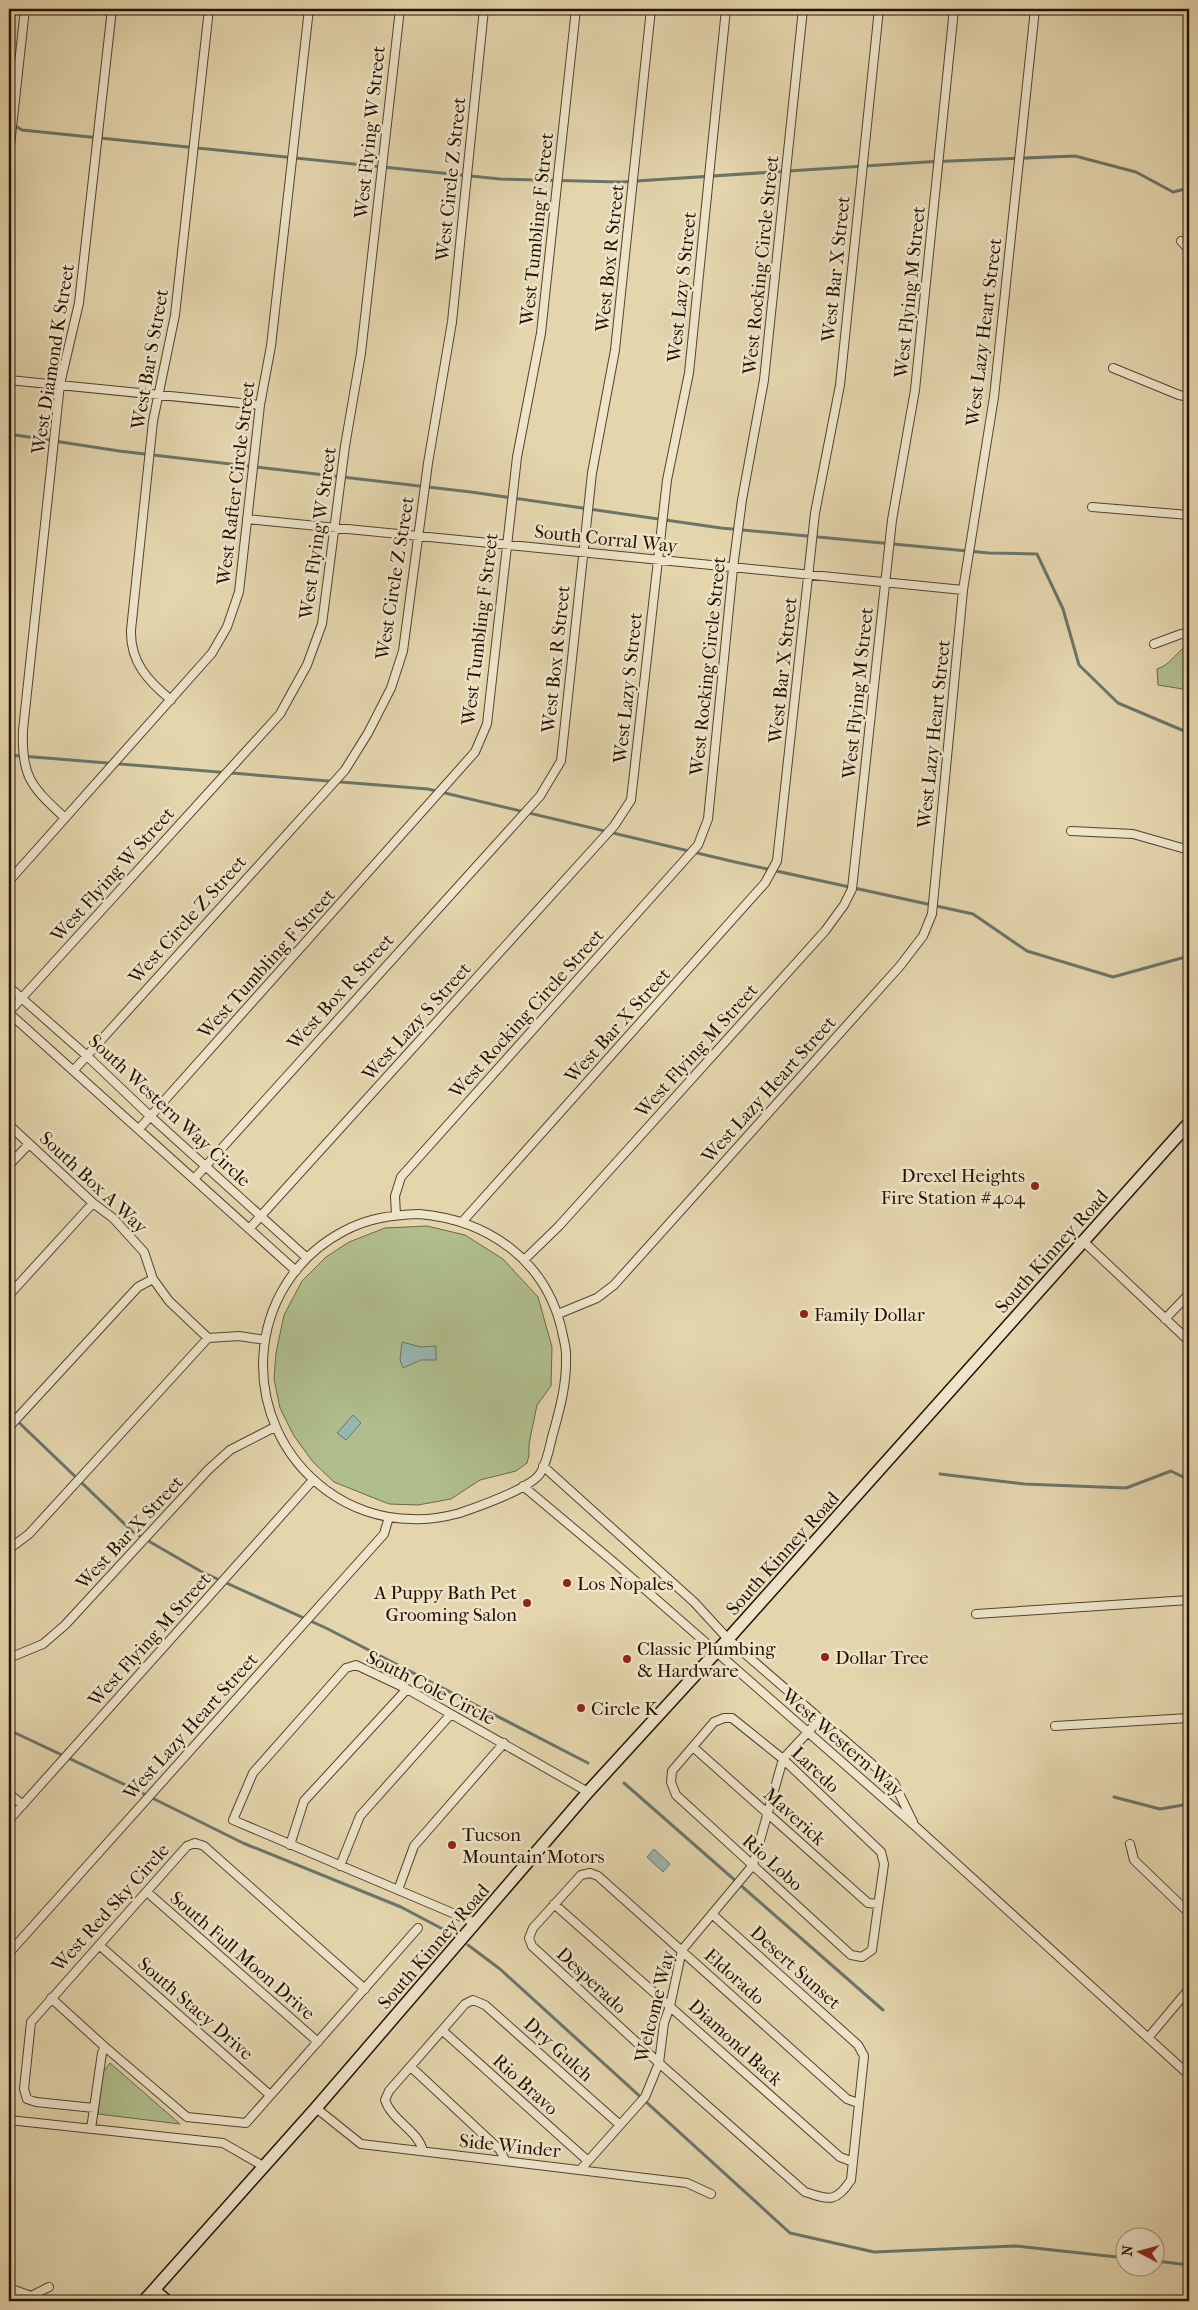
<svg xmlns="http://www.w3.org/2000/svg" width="1198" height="2310" font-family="'IM FELL French Canon',serif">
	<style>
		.green { fill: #b0be8d; stroke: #6a6846 }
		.water { fill: #97b7b1; stroke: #69756a }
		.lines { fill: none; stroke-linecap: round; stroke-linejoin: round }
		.stream { stroke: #69756a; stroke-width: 3 }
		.street-casing { stroke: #54422b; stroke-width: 10 }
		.secondary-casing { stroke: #241100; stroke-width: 14 }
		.street { stroke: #ede4ca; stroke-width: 8 }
		.secondary { stroke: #ede4ca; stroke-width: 11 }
		.poi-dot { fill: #8f2418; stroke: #ede4ca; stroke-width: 2 }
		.labels { text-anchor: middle; stroke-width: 5; stroke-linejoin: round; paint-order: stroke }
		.street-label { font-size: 19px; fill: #241100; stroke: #ede4ca }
		.poi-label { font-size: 19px; fill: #241100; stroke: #ede4ca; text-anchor: start }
	</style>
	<rect width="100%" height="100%" fill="#e4d5ad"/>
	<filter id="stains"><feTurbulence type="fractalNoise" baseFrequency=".004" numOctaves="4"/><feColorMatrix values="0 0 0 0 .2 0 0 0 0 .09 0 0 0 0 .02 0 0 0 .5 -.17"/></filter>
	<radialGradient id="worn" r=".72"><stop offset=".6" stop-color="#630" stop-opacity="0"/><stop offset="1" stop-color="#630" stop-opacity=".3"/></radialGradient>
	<path class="green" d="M1185,647H1189V690L1158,685L1157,669C1170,665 1174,655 1185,647Z
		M427,1226L465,1235L503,1259L538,1297L552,1347L551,1386L537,1405L529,1444V1455L527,1463L516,1471L480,1480L451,1499L418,1505L389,1504L334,1482L313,1462L294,1436L280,1408L274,1379L276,1353L284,1315L302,1281L326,1257L349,1242L385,1228Z
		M110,2063L180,2124L98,2114L103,2072Z"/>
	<path class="water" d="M402,1342L421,1347L436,1346V1360H421L403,1368L400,1360Z
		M353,1415L361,1423L346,1440L337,1433Z
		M654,1849L670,1864L663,1872L647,1857Z"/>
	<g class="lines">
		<path class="stream" d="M14,125L22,130L500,179L621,182L926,162L1075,156L1136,172L1173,192L1189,188
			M9,434L119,451L471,492L721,528L989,553L1037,554L1063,609L1079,665L1118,703L1189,733
			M9,755L428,789L735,862L973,914L1027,951L1113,977L1189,956
			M9,1413L133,1532L202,1572L326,1628L588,1763
			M940,1474L1024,1484L1126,1488L1171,1471L1189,1480
			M9,1730L134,1789L243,1843L401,1907L454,1935
			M624,1783L883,2010
			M1114,1797L1160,1809L1189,1804
			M468,1945L500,1969L790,2233L874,2252L1015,2246L1126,2258
			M1156,2261L1189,2265"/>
		<g class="street-casing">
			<path id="street" d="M9,154L25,9
				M1181,241L1189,250
				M1113,368L1179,395L1189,397
				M9,380L260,405
				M1092,507L1189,515
				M247,519L963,590
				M1154,644L1181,634L1189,635
				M171,700C148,681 130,662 131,630L153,421L175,315L209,9
				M65,818C32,787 21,778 23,730L60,384L79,303L112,9
				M1071,831L1133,834L1189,850
				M9,881L212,653L227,627L239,592L260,405L271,346L309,9
				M9,987L86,1055L150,1116L307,1258
				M9,1012L280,714L307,665L322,624L345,446L361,353L400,9
				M9,1013L296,1271
				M74,1070L345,770L368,733L391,688L403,651L428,463L452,322L484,9
				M9,1125L93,1203L113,1218L144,1252L153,1279L169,1301L208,1338L239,1336L265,1340
				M139,1129L475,752L487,724L517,457L541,333L576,9
				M9,1165L29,1144
				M194,1179L540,796L561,761L592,473L615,350L651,9
				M419,1214C488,1220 546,1260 562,1331C563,1338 566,1346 566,1354C567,1381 561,1405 554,1430C550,1443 548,1460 541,1472C533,1488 477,1507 460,1513C445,1517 427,1520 412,1519C381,1519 350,1508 326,1490C236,1423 243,1284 344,1231C368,1218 392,1215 419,1214Z
				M396,1215L395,1196L401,1177L698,845L708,819L733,568L742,500L764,380L803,9
				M463,1221L765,883L777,861L815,513L840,385L879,9
				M249,1229L614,826L631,800L667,480L689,373L726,9
				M1083,1241L1189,1341
				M524,1260L559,1226L825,931L844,905L852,889L892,520L915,390L954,9
				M9,1295L93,1203
				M558,1314L597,1298L614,1285L900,966L923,936L932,914L963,590L994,397L1035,9
				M1165,1319L1189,1294
				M9,1427L138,1287L153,1279
				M543,1466L694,1602L728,1639L894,1783L913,1822
				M523,1486L616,1564L915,1826L1189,2075
				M9,1549L29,1534L208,1338
				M976,1614L1189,1600
				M9,1658L43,1644L65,1625L208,1470L230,1450L275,1427
				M724,1718H732L783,1759L881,1852L884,1864L872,1950L862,1957L851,1955L676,1795L671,1782L672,1771L714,1722Z
				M1055,1726L1189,1718
				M693,1747L868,1903L878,1904
				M9,1794L23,1805
				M9,1820L313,1480
				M1130,1844L1134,1860L1189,1913
				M290,1845L304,1801L407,1689
				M340,1866L360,1816L451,1714
				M398,1890L414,1846L504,1743
				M147,1892L318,2042
				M554,1904L840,2157L853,2162
				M712,1914L858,2045L864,2056L851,2180C836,2203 829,2200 805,2192L659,2063L532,1946L529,1938L533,1928L581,1875L590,1873L598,1876L847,2099L858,2103
				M476,1923L233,1820L253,1773L346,1668L356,1665L407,1689L588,1792
				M99,1945L270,2095
				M9,1953L384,1534L389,1517
				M51,1998L105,2047L102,2053L91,2129
				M443,2031L588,2161
				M1148,2038L1189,1989
				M105,2047L187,2117L246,2123L418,1928
				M411,2067L500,2150L505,2160
				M94,2108L36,2102L27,2099L24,2089L31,2022L187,1846L195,1843L204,1846L365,1989
				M316,2108L361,2144L687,2183L711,2194
				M9,2120L223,2143L263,2166
				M423,2151C418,2130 392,2121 385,2100L389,2091L465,2004L473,2000L485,2005L620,2125
				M581,2169L645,2097L659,2063L664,2023L670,2006L682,1950L753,1865L783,1759L820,1719
				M9,2288L31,2296L33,2301
				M31,2296L49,2287"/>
		</g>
		<g class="secondary-casing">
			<path id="secondary" d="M154,2290L167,2301
				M144,2301L316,2108L588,1792L728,1639L1189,1123"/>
		</g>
		<use href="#street" class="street"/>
		<use href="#secondary" class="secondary"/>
	</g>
	<g class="poi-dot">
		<circle cx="1035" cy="1186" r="5"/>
		<circle cx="804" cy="1314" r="5"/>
		<circle cx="567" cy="1583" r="5"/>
		<circle cx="527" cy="1603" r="5"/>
		<circle cx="825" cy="1657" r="5"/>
		<circle cx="627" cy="1659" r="5"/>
		<circle cx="581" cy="1708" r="5"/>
		<circle cx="452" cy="1845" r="5"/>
	</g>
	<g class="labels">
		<g class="street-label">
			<text transform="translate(369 132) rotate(-84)" y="7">West Flying W Street</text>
			<text transform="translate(450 179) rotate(-84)" y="7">West Circle Z Street</text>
			<text transform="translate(536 229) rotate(-84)" y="7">West Tumbling F Street</text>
			<text transform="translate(609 258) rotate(-84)" y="7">West Box R Street</text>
			<text transform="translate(760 265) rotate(-84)" y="7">West Rocking Circle Street</text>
			<text transform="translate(835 269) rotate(-84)" y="7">West Bar X Street</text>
			<text transform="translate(681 287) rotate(-84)" y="7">West Lazy S Street</text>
			<text transform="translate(909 292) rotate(-84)" y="7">West Flying M Street</text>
			<text transform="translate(983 332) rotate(-83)" y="7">West Lazy Heart Street</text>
			<text transform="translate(52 359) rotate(-81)" y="7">West Diamond K Street</text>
			<text transform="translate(149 359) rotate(-80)" y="7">West Bar S Street</text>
			<text transform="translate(235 483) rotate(-83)" y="7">West Rafter Circle Street</text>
			<text transform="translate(317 533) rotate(-82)" y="7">West Flying W Street</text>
			<text transform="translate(606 538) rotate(6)" y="7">South Corral Way</text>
			<text transform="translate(394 578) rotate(-81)" y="7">West Circle Z Street</text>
			<text transform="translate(479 629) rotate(-83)" y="7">West Tumbling F Street</text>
			<text transform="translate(555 659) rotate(-84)" y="7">West Box R Street</text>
			<text transform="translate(707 666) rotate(-84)" y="7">West Rocking Circle Street</text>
			<text transform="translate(782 670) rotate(-84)" y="7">West Bar X Street</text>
			<text transform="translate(627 688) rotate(-84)" y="7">West Lazy S Street</text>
			<text transform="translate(857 693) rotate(-84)" y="7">West Flying M Street</text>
			<text transform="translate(933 734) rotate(-84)" y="7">West Lazy Heart Street</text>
			<text transform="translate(112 874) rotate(-48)" y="7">West Flying W Street</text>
			<text transform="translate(187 919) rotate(-48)" y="7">West Circle Z Street</text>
			<text transform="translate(266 963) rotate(-48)" y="7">West Tumbling F Street</text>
			<text transform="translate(340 991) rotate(-48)" y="7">West Box R Street</text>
			<text transform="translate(526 1013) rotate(-48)" y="7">West Rocking Circle Street</text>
			<text transform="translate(416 1021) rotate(-48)" y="7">West Lazy S Street</text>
			<text transform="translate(617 1025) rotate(-48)" y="7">West Bar X Street</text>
			<text transform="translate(696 1050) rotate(-48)" y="7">West Flying M Street</text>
			<text transform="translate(768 1089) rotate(-48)" y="7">West Lazy Heart Street</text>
			<text transform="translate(170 1110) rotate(43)" y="7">South Western Way Circle</text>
			<text transform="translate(94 1182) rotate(43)" y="7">South Box A Way</text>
			<text transform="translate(1051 1251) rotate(-48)" y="7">South Kinney Road</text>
			<text transform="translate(129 1532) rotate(-47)" y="7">West Bar X Street</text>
			<text transform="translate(782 1553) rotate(-48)" y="7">South Kinney Road</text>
			<text transform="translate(149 1639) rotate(-48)" y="7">West Flying M Street</text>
			<text transform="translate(431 1687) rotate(27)" y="7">South Cole Circle</text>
			<text transform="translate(190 1726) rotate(-48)" y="7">West Lazy Heart Street</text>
			<text transform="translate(843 1742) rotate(41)" y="7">West Western Way</text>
			<text transform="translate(816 1769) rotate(43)" y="7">Laredo</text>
			<text transform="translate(795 1816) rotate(42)" y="7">Maverick</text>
			<text transform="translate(773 1862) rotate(42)" y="7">Rio Lobo</text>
			<text transform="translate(110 1907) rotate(-48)" y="7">West Red Sky Circle</text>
			<text transform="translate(433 1946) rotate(-49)" y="7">South Kinney Road</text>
			<text transform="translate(243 1955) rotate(41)" y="7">South Full Moon Drive</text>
			<text transform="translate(796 1967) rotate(42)" y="7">Desert Sunset</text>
			<text transform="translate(735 1976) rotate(42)" y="7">Eldorado</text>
			<text transform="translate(592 1980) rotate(43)" y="7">Desperado</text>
			<text transform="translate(654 2006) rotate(-76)" y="7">Welcome Way</text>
			<text transform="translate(196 2008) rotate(41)" y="7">South Stacy Drive</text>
			<text transform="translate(736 2042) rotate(42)" y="7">Diamond Back</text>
			<text transform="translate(559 2049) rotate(42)" y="7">Dry Gulch</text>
			<text transform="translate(526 2084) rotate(42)" y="7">Rio Bravo</text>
			<text transform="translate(510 2145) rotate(6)" y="7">Side Winder</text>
		</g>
		<g class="poi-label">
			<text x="1025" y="1182" text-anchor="end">Drexel Heights<tspan x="1025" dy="22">Fire Station #404</tspan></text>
			<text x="814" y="1321">Family Dollar</text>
			<text x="577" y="1590">Los Nopales</text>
			<text x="517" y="1599" text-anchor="end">A Puppy Bath Pet<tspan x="517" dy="22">Grooming Salon</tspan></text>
			<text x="637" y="1655">Classic Plumbing<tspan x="637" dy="22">&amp; Hardware</tspan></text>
			<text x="835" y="1664">Dollar Tree</text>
			<text x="591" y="1715">Circle K</text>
			<text x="462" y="1841">Tucson<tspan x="462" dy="22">Mountain Motors</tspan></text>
		</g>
	</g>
	<rect width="1198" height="2310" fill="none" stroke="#e4d5ad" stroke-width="30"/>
	<rect x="10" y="10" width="1178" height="2290" fill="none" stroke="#241100" stroke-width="2.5"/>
	<rect x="15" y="15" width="1168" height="2280" fill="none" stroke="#241100"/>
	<g transform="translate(1140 2252) rotate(276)"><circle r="24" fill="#ede4ca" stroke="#9d9079"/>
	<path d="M0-4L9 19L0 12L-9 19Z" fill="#8f2418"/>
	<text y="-8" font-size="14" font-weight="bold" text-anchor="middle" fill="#241100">N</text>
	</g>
	<rect width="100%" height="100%" filter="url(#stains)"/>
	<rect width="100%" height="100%" fill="url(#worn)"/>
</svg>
